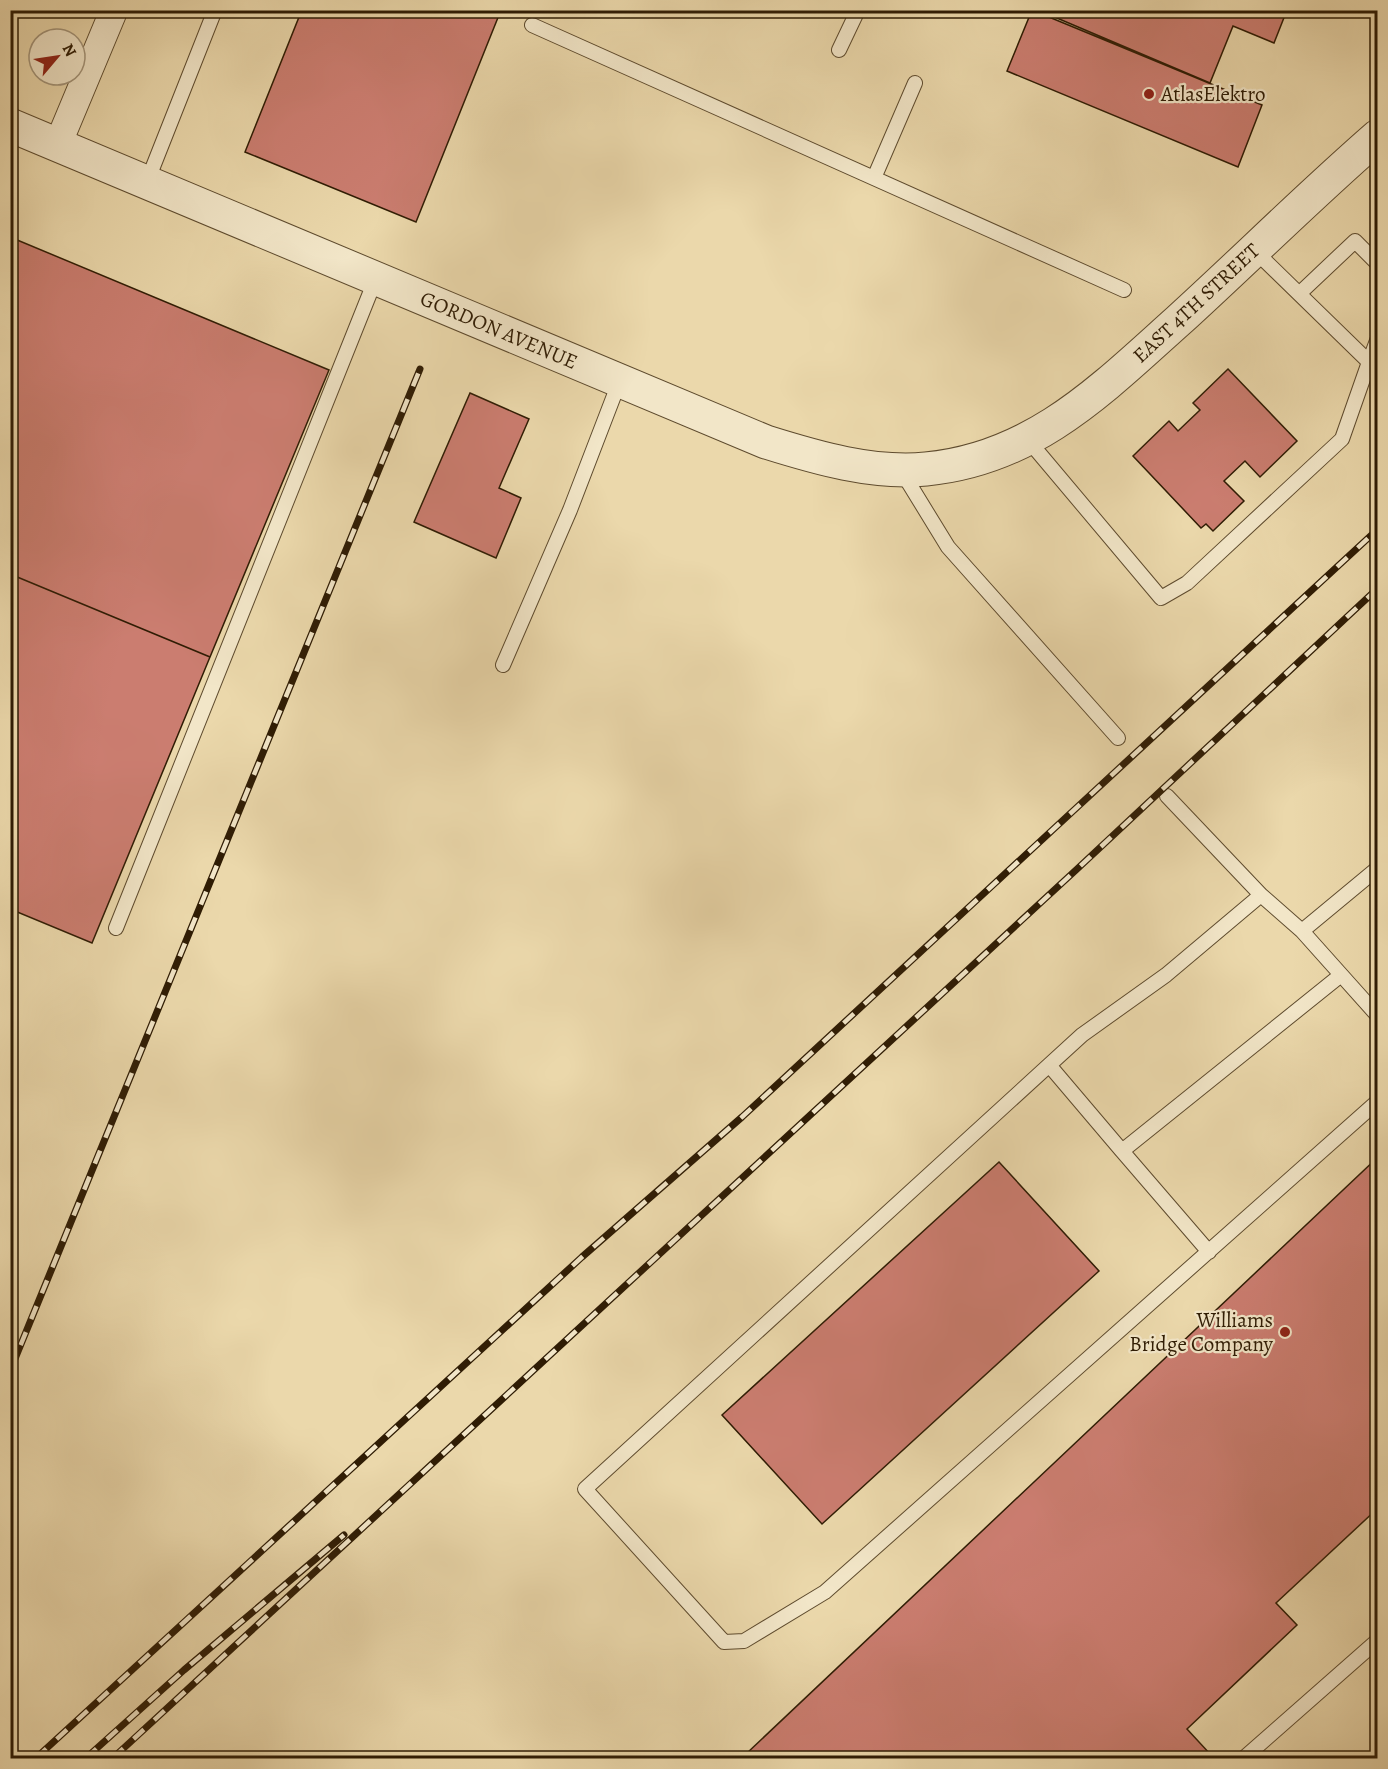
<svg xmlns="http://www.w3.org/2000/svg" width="1388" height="1769" font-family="Alegreya,serif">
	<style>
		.building { fill: #cb7d70; stroke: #2f1c04; stroke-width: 1.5 }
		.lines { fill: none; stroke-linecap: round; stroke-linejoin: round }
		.service-casing { stroke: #5e4b2e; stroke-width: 16 }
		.minor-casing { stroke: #5e4b2e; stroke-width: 29 }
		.tertiary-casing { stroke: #5e4b2e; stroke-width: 35 }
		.service { stroke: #f2e6c8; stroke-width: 14 }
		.minor { stroke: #f2e6c8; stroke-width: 27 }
		.tertiary { stroke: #f2e6c8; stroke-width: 33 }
		.rail-casing { stroke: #2f1c04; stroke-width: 7 }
		.rail { stroke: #f2e6c8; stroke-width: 4.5; stroke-dasharray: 14; stroke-linecap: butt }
		.poi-dot { fill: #8f2418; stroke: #f2e6c8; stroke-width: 2 }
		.labels { text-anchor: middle; stroke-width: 4.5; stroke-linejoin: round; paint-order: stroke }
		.poi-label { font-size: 21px; fill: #2f1c04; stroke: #f2e6c8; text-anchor: start }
		.street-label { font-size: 21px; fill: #2f1c04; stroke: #f2e6c8 }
	</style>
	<rect width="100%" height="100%" fill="#ebd8ab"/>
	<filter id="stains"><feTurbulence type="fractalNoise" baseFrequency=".00333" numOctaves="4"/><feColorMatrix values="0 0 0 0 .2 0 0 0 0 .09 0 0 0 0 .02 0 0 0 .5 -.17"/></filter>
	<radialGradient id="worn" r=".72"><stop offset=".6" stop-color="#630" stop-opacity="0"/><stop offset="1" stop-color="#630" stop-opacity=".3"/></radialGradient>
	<path class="building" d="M285,10H501L416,222L245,152L299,17Z
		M1032,10L1262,105L1238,167L1007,71Z
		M1038,10H1287L1274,43L1233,26L1210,83Z
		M10,237L329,370L210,657L10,574Z
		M1228,369L1297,441L1260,477L1245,461L1224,481L1244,501L1213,531L1206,524L1201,528L1133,456L1169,421L1178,431L1200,410L1193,403Z
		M470,393L529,419L499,488L521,498L496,558L414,522Z
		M10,574L210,657L92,943L10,909Z
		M1378,1157V1508L1276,1603L1297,1625L1187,1729L1212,1756L1209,1758H750L746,1754Z
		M999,1162L1099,1271L822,1524L722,1415Z"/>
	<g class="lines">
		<g class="service-casing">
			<path id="service" d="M532,25L1124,290
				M839,50L858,10
				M874,178L915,83
				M147,182L215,10
				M1300,293L1355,241L1378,264
				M1369,362L1378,338
				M1028,440L1161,598L1187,583L1342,439L1369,362L1254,250
				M902,472L948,547L1118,738
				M503,665L570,510L620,380
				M1167,796L1261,895
				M1378,868L1302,931L1261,895L1166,975L1082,1035L585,1489L724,1642L744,1641L825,1592L1378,1101
				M116,928L376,278
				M1302,931L1378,1016
				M1049,1065L1122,1151
				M1209,1252L1122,1151L1341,975
				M1244,1758L1378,1640"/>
		</g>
		<g class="minor-casing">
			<path id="minor" d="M58,144L114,10"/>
		</g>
		<g class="tertiary-casing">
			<path id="tertiary" d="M10,125L766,442C817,458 872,474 926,469C1034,459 1102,389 1178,321C1245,260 1309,196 1378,136"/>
		</g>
		<use href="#service" class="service"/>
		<use href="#minor" class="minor"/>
		<use href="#tertiary" class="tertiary"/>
		<g class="rail-casing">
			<path id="rail" d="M10,1371L420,369
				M36,1758L582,1257L742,1117L1378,529
				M86,1758L184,1670L344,1535
				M113,1758L1076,870L1378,588"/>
		</g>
		<use href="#rail" class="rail"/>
	</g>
	<g class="poi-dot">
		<circle cx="1149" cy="94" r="6"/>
		<circle cx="1285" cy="1332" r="6"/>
	</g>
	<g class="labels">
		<g class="poi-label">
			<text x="1161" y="101">AtlasElektro</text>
			<text x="1273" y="1327" text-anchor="end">Williams<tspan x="1273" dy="24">Bridge Company</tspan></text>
		</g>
		<g class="street-label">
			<text transform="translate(1196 303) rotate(-43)" y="7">EAST 4TH STREET</text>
			<text transform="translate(499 330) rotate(23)" y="7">GORDON AVENUE</text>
		</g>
	</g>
	<rect width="1388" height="1769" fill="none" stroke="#ebd8ab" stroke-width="36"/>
	<rect x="12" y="12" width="1364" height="1745" fill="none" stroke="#2f1c04" stroke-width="3"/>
	<rect x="18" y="18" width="1352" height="1733" fill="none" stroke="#2f1c04" stroke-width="1.5"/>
	<g transform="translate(57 57) rotate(61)"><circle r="28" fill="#f2e6c8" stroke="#a4957a" stroke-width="1.5"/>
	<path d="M0-4.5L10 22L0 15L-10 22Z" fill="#8f2418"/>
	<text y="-9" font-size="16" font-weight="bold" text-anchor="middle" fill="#2f1c04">N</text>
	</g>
	<rect width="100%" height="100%" filter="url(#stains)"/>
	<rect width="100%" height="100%" fill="url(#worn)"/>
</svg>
